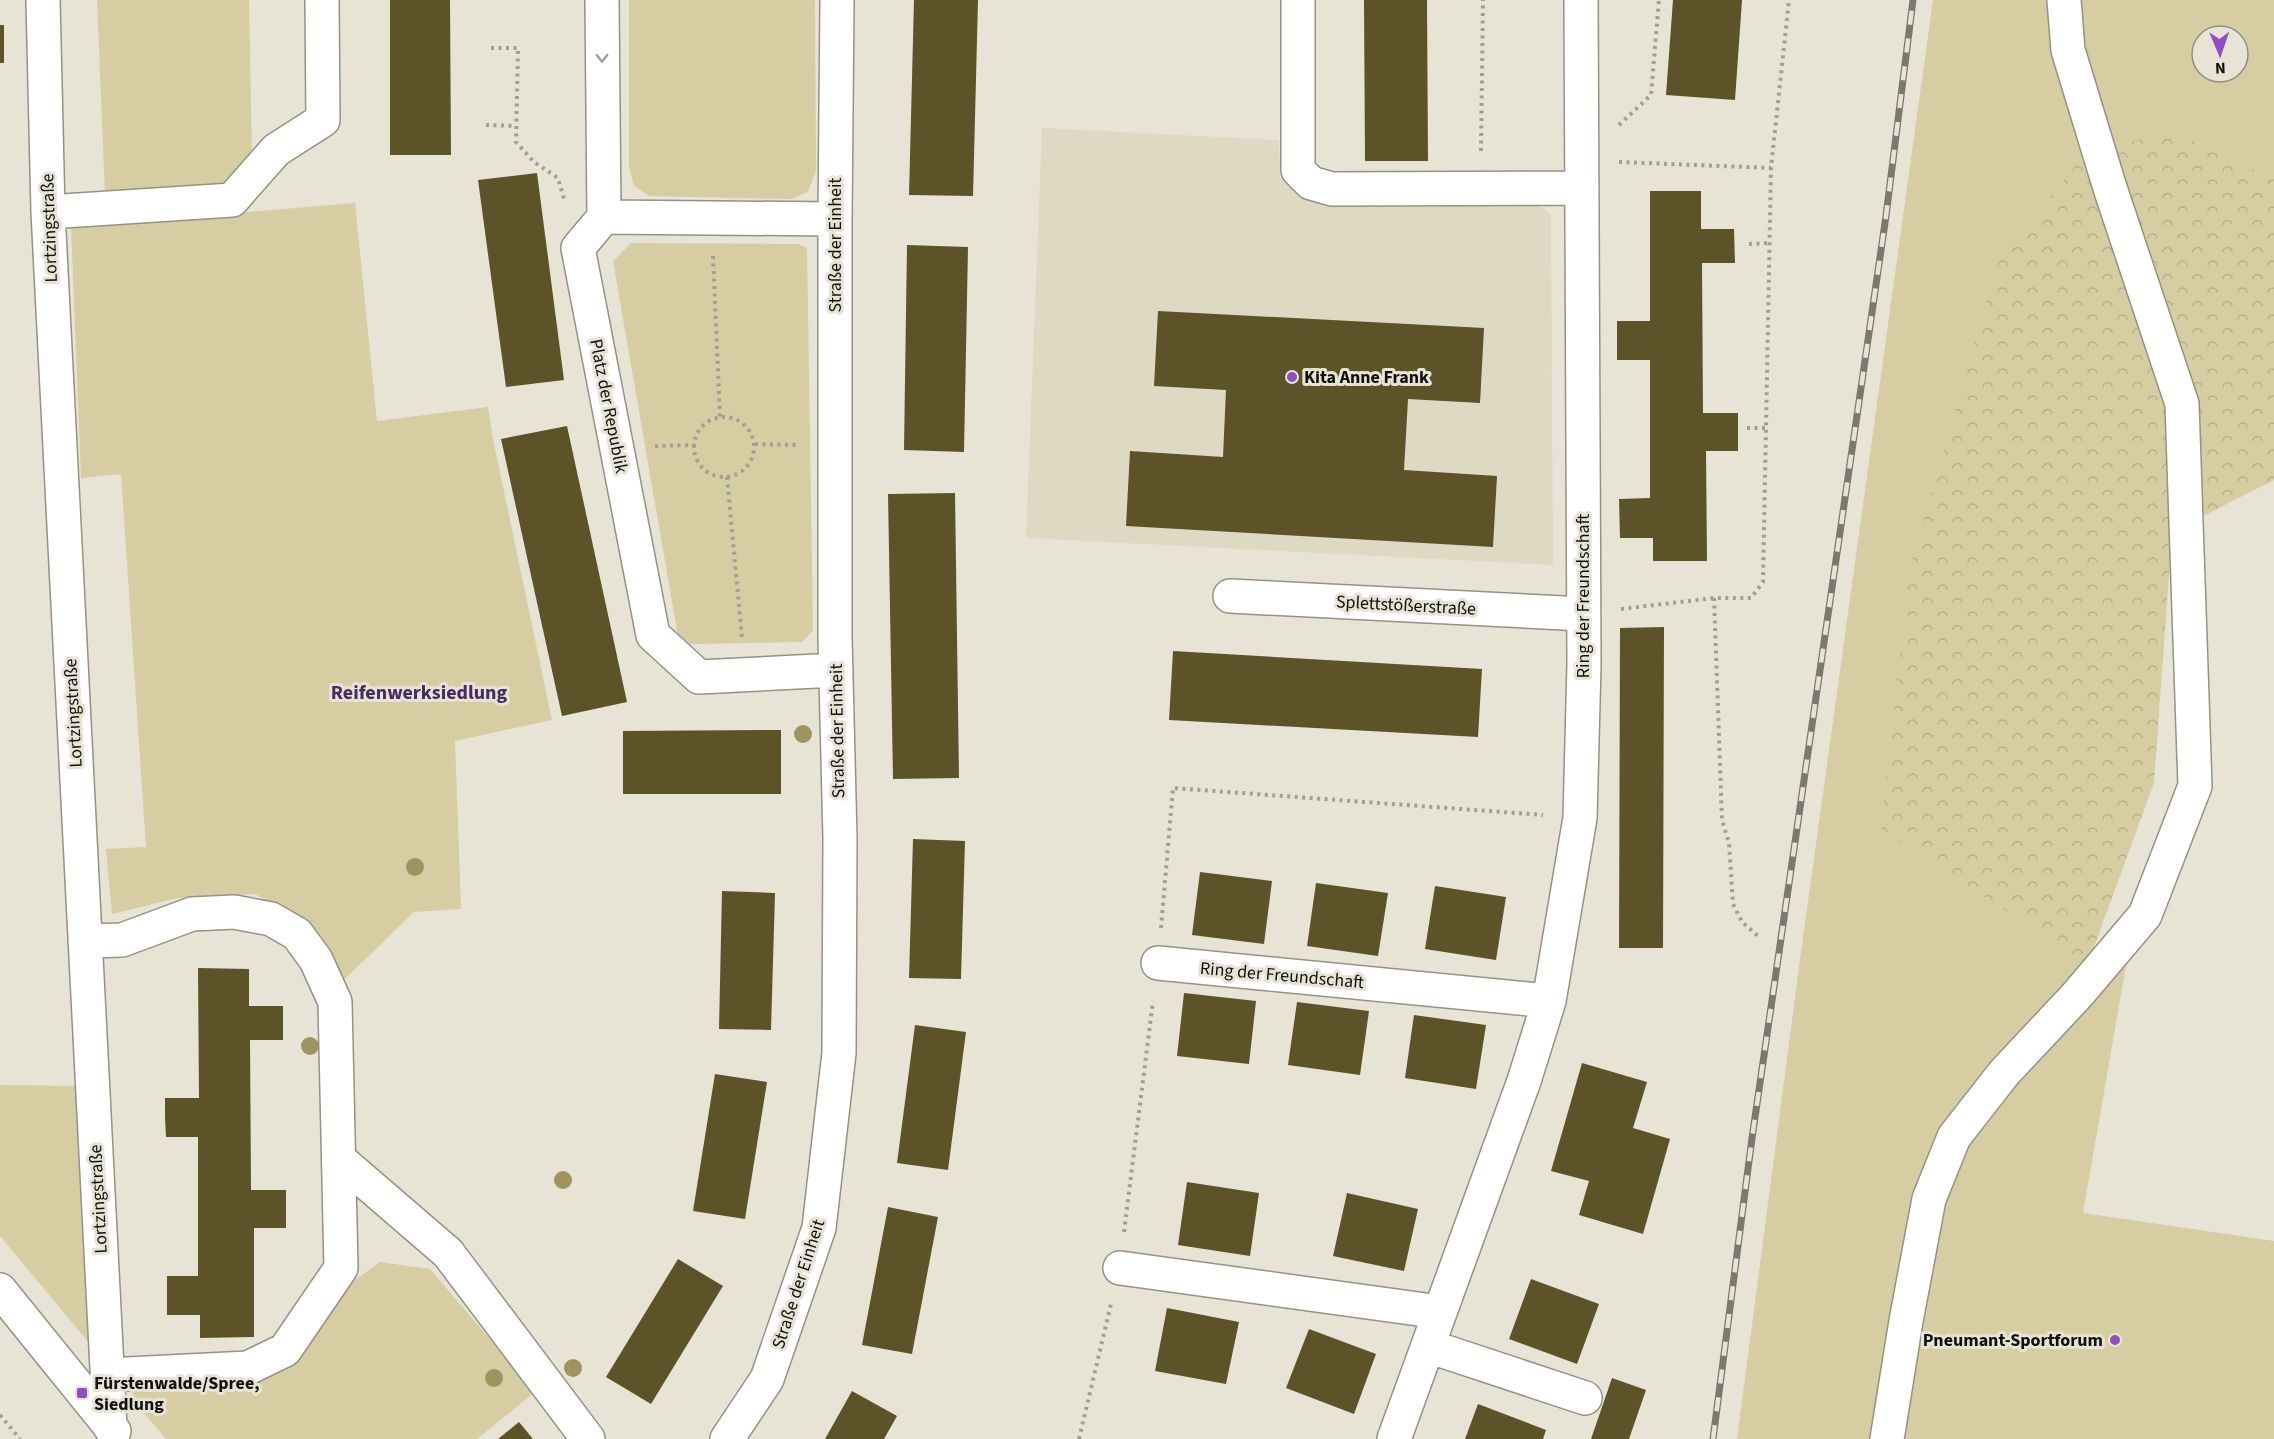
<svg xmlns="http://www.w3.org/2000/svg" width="2274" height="1439" font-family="'Source Sans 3',sans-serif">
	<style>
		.built { fill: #ded9c3 }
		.green { fill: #d6cda3; fill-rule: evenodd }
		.forest { fill: url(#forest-crowns) }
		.building { fill: #5c5329 }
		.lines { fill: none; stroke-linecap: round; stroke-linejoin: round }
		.minor-casing { stroke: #959284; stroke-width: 36 }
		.path { stroke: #a19f94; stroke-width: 4; stroke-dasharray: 3 4.5; stroke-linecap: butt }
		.minor { stroke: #fff; stroke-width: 33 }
		.rail-casing { stroke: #7b796f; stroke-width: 7 }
		.rail { stroke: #e7e4d6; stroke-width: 4.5; stroke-dasharray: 14; stroke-linecap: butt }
		.tree { fill: #9e9460 }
		.oneway { stroke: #a09f9d }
		.poi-dot { fill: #8f4ec3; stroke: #e7e4d6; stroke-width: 2 }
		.labels { text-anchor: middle; stroke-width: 6; stroke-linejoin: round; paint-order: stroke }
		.street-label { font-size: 18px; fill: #11100b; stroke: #e7e4d6 }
		.poi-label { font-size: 18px; font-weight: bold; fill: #11100b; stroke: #e7e4d6; text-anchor: start }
		.neighbourhood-label { font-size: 20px; font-weight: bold; fill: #482962; stroke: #e7e4d6 }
	</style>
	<defs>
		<pattern id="forest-crowns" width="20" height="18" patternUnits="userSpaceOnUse" patternTransform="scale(1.5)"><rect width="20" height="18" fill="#d6cda3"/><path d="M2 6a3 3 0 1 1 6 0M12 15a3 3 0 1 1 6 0" fill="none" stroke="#b7af8b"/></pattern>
	</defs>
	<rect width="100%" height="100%" fill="#e7e4d6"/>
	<path class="built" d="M1042,128L1279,140L1280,178L1315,201L1536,203L1551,215L1553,565L1026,538Z"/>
	<path class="green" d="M97,0H249L252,160L222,187L105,194Z
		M629,0H815L816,171L808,192L791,199L649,196L634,186L629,168Z
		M1933,0H2274V179L2171,129L2022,921L2086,969L2127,960L2083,1213L2274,1241V1439H1737L1801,952ZM2202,36H2238V72H2202Z
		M355,203L377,421L488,407L493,439L552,720L455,741L461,909L414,912L342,982L306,922L255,894L178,898L112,914L106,849L146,847L121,474L81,478L71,227Z
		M631,243L798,244L807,248L813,630L802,642L696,644L679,642L613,261Z
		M0,1085L82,1086L95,1350L0,1236Z
		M380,1262L430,1269L535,1392L477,1439H166L133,1400L132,1384L257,1379L344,1288Z"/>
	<path class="forest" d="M2171,129L2274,179V480L2172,532L2154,783L2086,969L2022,921L1881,830L1909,570L1999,260L2081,159Z"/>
	<path class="building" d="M390,0H450L451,155H390Z
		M914,0H978L973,196L909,195Z
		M1364,0H1427L1428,161H1365Z
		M1673,0H1742L1735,100L1666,95Z
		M0,25H4V63H0Z
		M537,173L564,380L506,387L478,180Z
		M1650,191H1701V229H1734L1735,263H1702L1703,413H1738V451H1706L1707,561H1653V538H1620L1619,499L1650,498V360H1617V321H1650Z
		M907,245L968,247L964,452L904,450Z
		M1158,311L1484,328L1480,403L1408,399L1404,470L1497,476L1493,547L1126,526L1130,451L1223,457L1226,390L1154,386Z
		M567,426L627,702L562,716L501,439Z
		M955,493L959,778L893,779L888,494Z
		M1664,627L1663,948H1619L1620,628Z
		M1173,651L1482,669L1478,737L1169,720Z
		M781,730V794H623V731Z
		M913,839L965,841L961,979L909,978Z
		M1200,872L1272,881L1264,944L1192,935Z
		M1316,883L1388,893L1378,956L1307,946Z
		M1435,886L1506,897L1496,960L1425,949Z
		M722,891L775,893L771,1030L719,1029Z
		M198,968L249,969V1006H283V1040H250L251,1190H286V1228H254V1337L200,1338V1315H167V1276H198V1137H166L165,1118V1098H199Z
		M1184,993L1256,1001L1249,1064L1177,1056Z
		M1297,1002L1369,1011L1360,1075L1288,1065Z
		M1414,1015L1486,1025L1476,1089L1405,1078Z
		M915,1025L966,1032L948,1170L897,1163Z
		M1582,1063L1647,1082L1633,1128L1670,1139L1643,1234L1579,1215L1589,1181L1551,1171Z
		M715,1074L767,1082L745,1219L693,1211Z
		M1187,1182L1259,1193L1250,1256L1178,1245Z
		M1347,1193L1418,1209L1404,1271L1333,1256Z
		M888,1207L938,1217L912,1354L862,1345Z
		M678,1259L723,1286L651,1404L606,1377Z
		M1531,1279L1599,1304L1577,1364L1509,1339Z
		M1167,1308L1239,1322L1226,1384L1155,1371Z
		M1309,1329L1376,1354L1354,1414L1286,1388Z
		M1612,1378L1646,1390L1629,1439H1591Z
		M852,1391L897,1416L884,1439H825Z
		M1478,1404L1546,1430L1543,1439H1465Z
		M519,1422L533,1439H498Z"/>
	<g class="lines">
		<g class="minor-casing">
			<path id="minor" d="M43,0L48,212L110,1427
				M602,0L604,217
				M1298,0V170L1311,183L1332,189L1582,188
				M48,212L232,200L276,150L323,120L322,0
				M835,219L604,217L578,248L653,635L699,677L836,670
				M1230,596L1583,614
				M85,941L122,940L192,914L234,912L271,919L297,934L316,960L335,1002L341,1268L285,1350L248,1368L107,1375
				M1158,963L1549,1001
				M340,1160L448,1253L588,1439
				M1120,1268L1440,1312
				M0,1290L114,1431
				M1428,1346L1585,1398
				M727,1439L767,1379L819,1228L839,1053L840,838L835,638V219L837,0
				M1394,1439L1524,1081L1549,1001L1580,818L1584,664L1581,0
				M1887,1439L1906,1321L1929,1199L1954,1137L2004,1073L2078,994L2145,915L2195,786L2182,404L2110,188L2068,50L2064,0"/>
		</g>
		<path class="path" d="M491,48H518L516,142L534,162L558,178L564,199
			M486,125L516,126
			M1619,125L1651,95L1659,0
			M1481,151L1483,0
			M1619,162L1771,168
			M1749,244L1770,243
			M713,256L720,417
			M694 447a30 30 0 1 1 60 0a30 30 0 1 1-60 0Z
			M1747,428H1766
			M755,444L799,445
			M655,446L693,445
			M727,477L742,638
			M1714,598L1722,820L1729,843L1733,904L1742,922L1758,936
			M1621,609L1714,598H1751L1763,582L1771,168L1789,0
			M1161,928L1173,788L1543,815
			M1124,1232L1153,1001
			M0,1415L20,1439
			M1079,1439L1111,1304"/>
		<use href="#minor" class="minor"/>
		<g class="rail-casing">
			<path id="rail" d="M1713,1439L1752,1138L1886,216L1913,0"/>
		</g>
		<use href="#rail" class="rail"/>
	</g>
	<g class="tree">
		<circle cx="803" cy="734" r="9"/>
		<circle cx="415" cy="867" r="9"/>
		<circle cx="310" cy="1046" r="9"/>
		<circle cx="563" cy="1180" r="9"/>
		<circle cx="573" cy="1368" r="9"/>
		<circle cx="494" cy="1378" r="9"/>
	</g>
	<defs><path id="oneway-chevron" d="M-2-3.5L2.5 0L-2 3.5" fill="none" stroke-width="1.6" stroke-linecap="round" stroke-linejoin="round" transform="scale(1.5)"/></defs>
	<use class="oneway" href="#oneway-chevron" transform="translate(602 58) rotate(90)"/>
	<g class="poi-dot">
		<circle cx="1292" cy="377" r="6"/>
		<circle cx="2115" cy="1340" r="6"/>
		<rect x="76" y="1387" width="12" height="12" rx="3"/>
	</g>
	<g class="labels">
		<g class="street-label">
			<text transform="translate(49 228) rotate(-92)" y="6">Lortzingstraße</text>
			<text transform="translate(835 245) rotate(-90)" y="6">Straße der Einheit</text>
			<text transform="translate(609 406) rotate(79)" y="6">Platz der Republik</text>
			<text transform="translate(1583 596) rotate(-90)" y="6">Ring der Freundschaft</text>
			<text transform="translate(1406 605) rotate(3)" y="6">Splettstößerstraße</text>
			<text transform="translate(73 713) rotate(-93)" y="6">Lortzingstraße</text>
			<text transform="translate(837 731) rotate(-91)" y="6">Straße der Einheit</text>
			<text transform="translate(1282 975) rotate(5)" y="6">Ring der Freundschaft</text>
			<text transform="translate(98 1199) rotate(-93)" y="6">Lortzingstraße</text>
			<text transform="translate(798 1284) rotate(-72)" y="6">Straße der Einheit</text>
		</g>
		<g class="poi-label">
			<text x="1304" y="383">Kita Anne Frank</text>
			<text x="2103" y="1346" text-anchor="end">Pneumant-Sportforum</text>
			<text x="94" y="1389">Fürstenwalde/Spree,<tspan x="94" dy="21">Siedlung</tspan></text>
		</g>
		<g class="neighbourhood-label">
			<text x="419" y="699">Reifenwerksiedlung</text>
		</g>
	</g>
	<g transform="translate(2220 54) rotate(178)"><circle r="28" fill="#e7e4d6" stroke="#918f85" stroke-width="1.5"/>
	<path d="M0-4.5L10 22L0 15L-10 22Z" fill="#8f4ec3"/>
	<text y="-9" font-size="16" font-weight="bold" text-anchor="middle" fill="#11100b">N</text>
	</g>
</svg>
